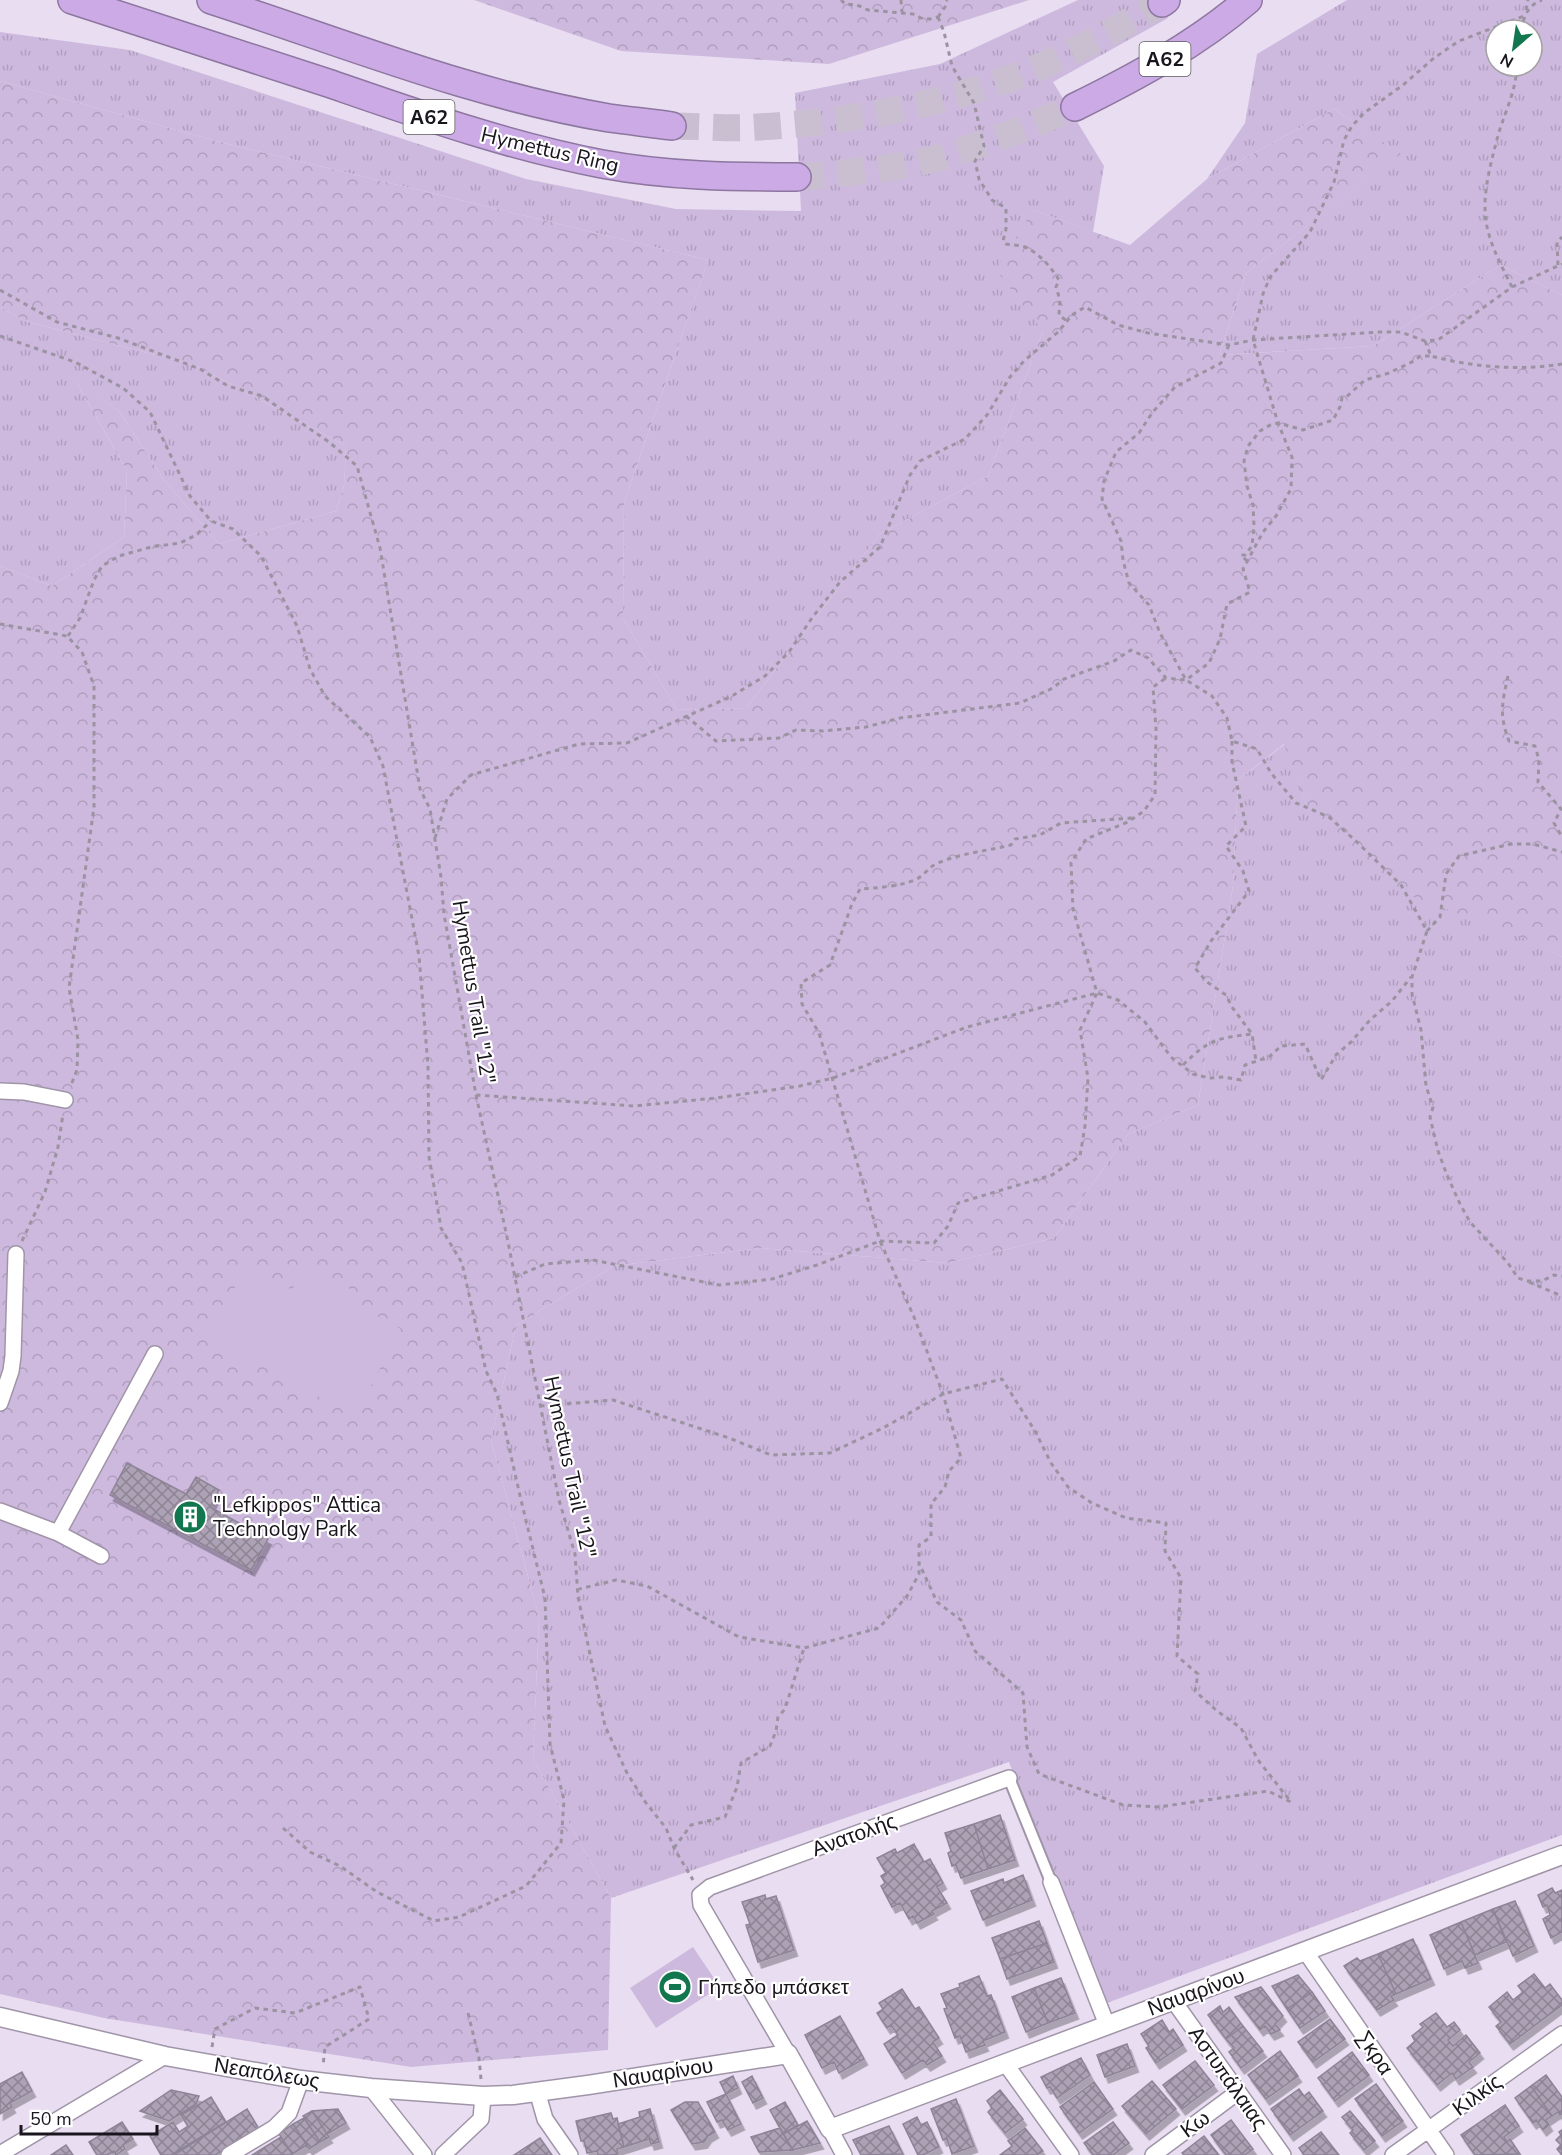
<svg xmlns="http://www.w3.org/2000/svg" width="1562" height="2155" font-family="'Nunito Sans',sans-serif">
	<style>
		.grass { fill: url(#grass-tufts); fill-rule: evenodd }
		.forest { fill: url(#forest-crowns) }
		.garden { fill: #ceb9de }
		.building { fill: url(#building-cross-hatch); stroke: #8e8497; stroke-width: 1.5; filter: url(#shadow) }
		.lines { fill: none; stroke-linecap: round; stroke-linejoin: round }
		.motorway-tunnel { stroke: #c9bfd1; stroke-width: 27; stroke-dasharray: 27 14; stroke-linecap: butt }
		.pedestrian-casing { stroke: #a095a8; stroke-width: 14 }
		.minor-casing { stroke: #a095a8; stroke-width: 18 }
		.tertiary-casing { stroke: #a095a8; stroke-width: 21 }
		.motorway-casing { stroke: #8d769f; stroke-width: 30 }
		.path { stroke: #9b93a2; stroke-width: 3; stroke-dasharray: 4.5 4.5; stroke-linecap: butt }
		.pedestrian { stroke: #fff; stroke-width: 10 }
		.minor { stroke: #fff; stroke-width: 15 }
		.tertiary { stroke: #fff; stroke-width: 18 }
		.motorway { stroke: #cbaae5; stroke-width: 27 }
		.labels { text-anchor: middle; stroke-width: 4.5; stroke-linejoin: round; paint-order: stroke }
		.shield { fill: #fff; stroke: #5e5b60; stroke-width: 1.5 }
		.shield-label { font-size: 20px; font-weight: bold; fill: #19151c }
		.street-label { font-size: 21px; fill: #19151c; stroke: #fff }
		.poi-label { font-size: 21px; fill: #19151c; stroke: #fff; text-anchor: start }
	</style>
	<defs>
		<pattern id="grass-tufts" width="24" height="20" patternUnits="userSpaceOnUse" patternTransform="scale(1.5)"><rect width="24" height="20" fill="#ceb9de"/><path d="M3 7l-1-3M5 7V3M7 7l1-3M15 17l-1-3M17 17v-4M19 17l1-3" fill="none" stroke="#b09ebe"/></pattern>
		<pattern id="forest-crowns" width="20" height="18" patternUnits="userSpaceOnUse" patternTransform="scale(1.5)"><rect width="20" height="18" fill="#ceb9de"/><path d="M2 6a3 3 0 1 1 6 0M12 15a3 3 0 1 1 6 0" fill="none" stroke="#b09ebe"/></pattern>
		<pattern id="building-cross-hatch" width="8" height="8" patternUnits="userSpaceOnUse" patternTransform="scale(1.5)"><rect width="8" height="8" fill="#ada2b5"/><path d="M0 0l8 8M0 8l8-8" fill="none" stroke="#8c8392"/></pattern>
		<filter id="shadow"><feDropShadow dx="3.5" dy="6" stdDeviation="0" flood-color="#0004"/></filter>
	</defs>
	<rect width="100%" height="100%" fill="#e8ddf1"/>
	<path class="grass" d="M1078,0H1156L1168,18L1053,82L1104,166L1093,232L1033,210L1043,331L988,476L880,534L746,708L677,710L623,618L624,503L708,260L220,142L0,81V32L130,50L526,179L676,209L801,211L795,93L940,64Z
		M1347,0H1562V295L1500,265L1373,346L1219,355L1246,273L1400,154L1334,109L1207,179L1245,123L1257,54ZM1496,30H1532V66H1496Z
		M0,307L25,321L197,366L346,446L344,486L336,511L219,544L164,480L119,411L77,383L127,471L124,537L52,586L0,566Z
		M1285,744L1308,809L1562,957V1835L1104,2004L1009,1762L611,1898L533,1759L539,1617L491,1440L516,1325L614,1266L759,1248L948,1263L1054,1238L1128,1134L1198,1105L1233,886L1238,780Z"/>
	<path class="forest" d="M474,0H1029L829,64L621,51Z
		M0,81L220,142L708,260L624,503L623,618L677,710L746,708L880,534L988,476L1043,331L996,270L1033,210L1130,245L1207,179L1334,109L1401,154L1246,273L1219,355L1373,346L1500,265L1562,295V957L1539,944L1398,891L1308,809L1284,744L1238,780L1233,886L1198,1105L1128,1134L1054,1238L948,1263L759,1248L614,1266L516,1325L491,1440L539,1617L533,1759L611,1898L608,2050L411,2067L104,2018L0,1994V566L52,586L124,537L127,471L76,381L119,411L164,480L219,544L336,511L344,486L346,446L197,366L25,321L0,307Z"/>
	<path class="garden" d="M247,1265L292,1290L305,1265L363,1296L358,1306L401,1329L355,1416L254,1362L252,1366L206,1342Z
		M693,1947L720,1987L656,2028L630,1988Z"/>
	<path class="building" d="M127,1463L186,1494L196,1477L219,1490L210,1507L268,1539L251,1570L110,1495Z
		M1000,1815L1015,1860L988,1869L974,1824Z
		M974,1824L988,1869L961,1878L956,1865L952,1866L948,1853L951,1851L945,1833Z
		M914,1844L924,1862L930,1859L943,1883L937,1887L947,1903L932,1911L934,1914L917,1923L913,1916L909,1919L900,1903L892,1907L881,1886L885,1883L881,1876L886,1873L877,1858L895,1849L897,1853Z
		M1023,1875L1032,1900L983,1920L971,1891L1003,1879L1004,1883Z
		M1552,1888L1555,1893L1562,1890V1932L1551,1938L1543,1919L1550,1915L1547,1905L1543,1907L1538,1895Z
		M765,1895L766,1899L776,1896L794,1950L758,1962L746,1925L750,1924L742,1902Z
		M1515,1901L1534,1946L1513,1956L1493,1909Z
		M1493,1909L1506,1942L1475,1955L1461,1922Z
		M1039,1921L1047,1943L1000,1959L992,1938Z
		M1461,1922L1478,1963L1465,1968L1462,1961L1444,1969L1430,1935Z
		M1413,1939L1431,1979L1396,1994L1378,1954Z
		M1047,1943L1054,1962L1007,1979L1000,1959Z
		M1378,1954L1396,1994L1391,1996L1394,2000L1377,2010L1344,1966L1357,1958L1360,1961Z
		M1534,1974L1545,1988L1550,1984L1562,2000V2005L1510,2044L1496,2026L1501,2022L1489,2007L1507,1992L1513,2000L1523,1992L1518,1986Z
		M1298,1975L1312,1992L1287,2009L1272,1986Z
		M979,1976L987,1996L991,1995L1005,2032L983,2041L985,2045L966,2052L960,2036L955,2038L944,2009L947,2008L941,1994L960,1987L959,1984Z
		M1061,1978L1075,2013L1048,2023L1034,1988Z
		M1261,1987L1283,2016L1275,2024L1280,2030L1271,2034L1265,2026L1260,2030L1235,1997Z
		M1034,1988L1048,2023L1026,2032L1012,1997Z
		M902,1989L915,2009L919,2007L939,2038L933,2042L942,2056L927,2065L923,2060L902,2073L884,2044L898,2035L891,2025L887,2028L877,2013L883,2009L879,2003Z
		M1312,1992L1325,2011L1300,2028L1287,2009Z
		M1220,2006L1223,2012L1229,2007L1243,2026L1226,2039L1208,2015Z
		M1436,2013L1447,2027L1454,2022L1460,2030L1448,2040L1453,2046L1466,2035L1480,2053L1469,2062L1473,2067L1456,2079L1452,2073L1437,2085L1407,2048L1415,2041L1412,2036L1423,2027L1420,2024Z
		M840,2016L864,2059L839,2073L834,2062L822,2068L805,2035Z
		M1330,2019L1345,2039L1313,2062L1298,2042Z
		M1162,2020L1169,2032L1173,2029L1183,2045L1156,2063L1146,2048L1149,2046L1141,2034Z
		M1243,2026L1263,2051L1241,2068L1229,2052L1234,2048L1226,2039Z
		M1127,2044L1135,2066L1105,2077L1097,2055Z
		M1280,2051L1298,2076L1266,2099L1248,2075Z
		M1352,2052L1369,2075L1335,2101L1318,2078Z
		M1081,2058L1090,2075L1057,2098L1050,2087L1047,2088L1041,2077Z
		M1195,2061L1214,2085L1182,2109L1163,2085Z
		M22,2072L32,2091L10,2103L12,2107L0,2114V2084Z
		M1546,2075L1562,2097V2114L1560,2115L1558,2112L1552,2116L1531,2086Z
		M733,2076L738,2088L726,2094L720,2082Z
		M752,2076L763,2098L753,2103L742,2082Z
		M1152,2081L1176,2109L1146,2134L1122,2106Z
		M1094,2082L1113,2109L1079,2133L1060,2107Z
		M1376,2084L1403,2121L1382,2136L1355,2099Z
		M1531,2086L1552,2116L1546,2120L1549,2125L1543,2130L1536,2120L1533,2123L1515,2098Z
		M1299,2089L1304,2096L1309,2092L1323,2111L1290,2135L1271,2109Z
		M171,2090L199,2096L196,2104L169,2121L140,2111Z
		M1000,2090L1023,2119L1005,2133L988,2112L992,2108L987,2101Z
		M726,2094L741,2124L728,2130L722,2120L717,2122L707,2102Z
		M211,2097L226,2122L171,2155H161L150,2136L173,2122L179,2132L188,2126L181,2115Z
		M956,2099L974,2146L952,2154L947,2139L943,2140L931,2109Z
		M685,2102H698L715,2132L708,2136L704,2142L692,2144L671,2110Z
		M785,2102L798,2125L783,2134L770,2110Z
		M1505,2105L1519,2126L1504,2137L1507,2142L1510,2139L1520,2154L1475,2155L1461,2135Z
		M247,2109L259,2129L215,2155H174Z
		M338,2109L346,2123L327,2134L312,2111Z
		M650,2109L659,2142L651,2144L649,2139L624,2147L618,2124L640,2117L639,2112Z
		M312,2111L329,2137L320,2142L303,2116Z
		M1350,2111L1375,2141L1364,2150L1350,2133L1353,2130L1342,2117Z
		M611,2113L613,2119L617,2118L624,2147L617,2149L618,2154L612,2155H598L597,2151L587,2153L584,2141H581L576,2121Z
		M917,2117L921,2125L927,2122L939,2147L923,2155H918L903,2124Z
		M304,2118L320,2142L309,2149L293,2124Z
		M1231,2120L1253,2149L1245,2155H1226L1211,2135Z
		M807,2121L820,2143L793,2150L783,2134Z
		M122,2122L133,2139L123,2145L125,2149L116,2155L114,2151L107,2155H97L89,2142Z
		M1113,2122L1129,2143L1113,2155H1093L1084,2143Z
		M293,2124L307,2145L292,2154L279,2134Z
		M889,2126L903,2154L861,2155L853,2140Z
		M780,2128L793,2150L759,2152L751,2137Z
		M1025,2128L1043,2151L1037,2155H1000L1012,2146L1008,2141Z
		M1562,2130V2155L1557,2149L1561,2145L1556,2140L1561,2135L1559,2132Z
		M1321,2132L1339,2155H1304L1299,2148Z
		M1204,2136L1219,2155H1184L1182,2153Z
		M281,2137L293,2155H252Z
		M540,2138L552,2155H514Z
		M66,2145L73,2155H51Z"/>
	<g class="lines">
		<path class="motorway-tunnel" d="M672,126C701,126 730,129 758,127C846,122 934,107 1016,76C1067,57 1115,30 1162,3
			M797,177C843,173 889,170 934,159C982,146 1029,126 1075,107"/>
		<g class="pedestrian-casing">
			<path id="pedestrian" d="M1009,1778L1051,1882"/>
		</g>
		<g class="minor-casing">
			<path id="minor" d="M0,1091L24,1092L65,1100
				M0,1403L11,1371L13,1356L16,1254
				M0,1511L58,1533L101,1556
				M58,1533L155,1354
				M1051,1882L1107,2025
				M1305,1951L1446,2155
				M1173,2000L1283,2155
				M788,2054L701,1905L700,1895L710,1887L1009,1778
				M1005,2063L1071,2155
				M371,2088L424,2155
				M537,2091L545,2119L570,2155
				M830,2129L844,2155
				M0,2154L165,2056
				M229,2155L274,2128L289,2113L301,2080
				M443,2155L481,2119L483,2096
				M1153,2155L1238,2092
				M1393,2155L1562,2034"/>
		</g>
		<g class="tertiary-casing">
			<path id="tertiary" d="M0,2017L165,2056L301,2080L371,2088L483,2096L513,2095L588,2085L788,2054L830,2129L1562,1855"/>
		</g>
		<g class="motorway-casing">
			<path id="motorway" d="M72,0C157,28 243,55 328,83C418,114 508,146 602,164C667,176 732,177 797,177
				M211,0C342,42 472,95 609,118C630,121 651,123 672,126
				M1162,3L1166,0
				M1075,107C1136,77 1197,44 1248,0"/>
		</g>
		<path class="path" d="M841,0L845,4L857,5L868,10L913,14L921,18L930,19L938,17
			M901,0L902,12
			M1526,10L1528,0
			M938,17L944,32L952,66L974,103L984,146L975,161L979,179L992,200L1006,208V229L1003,241L1006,244C1011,245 1019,245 1025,247C1039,253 1051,267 1059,280L1056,287L1060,300L1059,315L1067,321
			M938,17L945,7L947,0
			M1521,30C1524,16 1528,5 1542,0
			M1558,265L1557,242L1562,237
			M1512,287C1500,263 1485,236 1485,209C1484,187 1493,154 1499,132C1506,110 1516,90 1517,66
			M0,290L57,322L118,338L200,369L228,386L262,396L329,442L357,466L380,548L420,789L430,809L441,877L444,914L476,1095L507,1237L559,1500L575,1554L578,1597L605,1726L627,1773L646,1803L666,1828L674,1848L693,1880
			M0,336L75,362L123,388L150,412L190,496L211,521L233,529L261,556L297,626L310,669L325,696L370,737L383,766L419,956L428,1066L429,1157L441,1228L462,1263L486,1371L497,1394L521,1500L545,1598L550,1744L564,1800L561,1843L526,1886L459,1917L434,1921L377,1892L340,1866L310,1852L283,1828
			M1425,341L1431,356C1472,367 1520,371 1562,364
			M1229,345L1221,363L1175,387L1152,413L1139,433L1116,452L1104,481L1102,499L1121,541L1123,560L1129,583L1149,605L1160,633L1186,680L1212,696L1227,718L1232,741L1257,749L1271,773L1296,803L1329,817L1358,843L1401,885L1427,931L1412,977V994L1421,1030L1426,1086L1433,1107L1430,1117L1438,1151L1447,1175L1460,1204L1470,1222L1508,1263L1518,1278L1527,1281H1542L1554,1275L1562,1276
			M1247,561L1241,555H1245L1252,546L1254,526L1253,505L1247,486L1244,461L1248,446L1260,431L1272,424L1279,423L1303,430L1333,420L1340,407L1342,398H1345L1365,380L1389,373L1416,360L1420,356H1431
			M0,624L67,636L82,652L94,686V807L69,988L78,1040L77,1070L71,1085
			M68,636L80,618L94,580L102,566L119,556L151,547L180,543L196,535L211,521
			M1508,676C1502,703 1499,715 1509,741L1535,746L1539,760L1538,782L1561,809L1554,823L1562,837
			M686,716L716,741L779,738L796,730L823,731L866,727L900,718L1020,703L1053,688L1064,679L1114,661L1131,650L1148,658L1166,678L1186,680L1209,663L1220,639L1227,604L1250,592L1243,569L1263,532L1276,516L1291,489L1292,457L1278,423L1253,340L1263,294L1270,277L1310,232L1334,182L1344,140L1352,126L1364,113L1403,85L1434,58L1459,41L1524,16
			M1232,741V762L1246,826L1226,846L1243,871L1249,891L1211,941L1195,968L1207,982L1226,995L1232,1007L1252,1034L1256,1061
			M1132,818L1061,823L1040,835L1015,839L1011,845C987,851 961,853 938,863C929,867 927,872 920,877C908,886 875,888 860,889L852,904L830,965L801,983L802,1004L819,1033L880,1241L934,1243L948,1226L958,1203L1052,1175L1080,1156L1085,1126L1088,1078L1080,1030L1097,993L1073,909L1071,863L1086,839L1128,822L1144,811L1155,795L1156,729L1153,687L1166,678
			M435,838L447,799L471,775L579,744L627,743L732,696L765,676L789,652L812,618L840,582L880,547L910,475L920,461L965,439L987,415L1010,377L1024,361L1058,332L1072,315L1085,307L1118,325L1148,333L1229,345L1253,340L1380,332H1401L1425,341L1438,340L1512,287L1562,264
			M1427,931L1440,917L1446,874L1459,856L1511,844H1533L1562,852
			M1183,1065C1208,1040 1217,1038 1252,1034
			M476,1095L634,1106L716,1098L800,1086L833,1078L967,1027L1097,993L1118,1000L1145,1022L1171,1057L1193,1074L1209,1078L1224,1077L1241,1080L1245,1065L1269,1057L1281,1046L1305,1044L1321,1080L1336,1055L1351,1042L1370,1020L1392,1001L1411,977
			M22,1241L45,1192L58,1147L63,1114
			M515,1277L545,1264L593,1260L719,1285L772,1279L817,1265L880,1241L914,1317L943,1394L961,1458L949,1471L945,1487L931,1504V1537L919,1545V1574L907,1596L879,1628L804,1648L739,1637L647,1586L616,1580L579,1589
			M1529,1282L1562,1296
			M540,1406L613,1400L729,1438L771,1455L830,1453L883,1428L943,1394L1002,1379L1035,1431L1051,1463L1068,1487L1092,1503L1126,1518L1166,1523L1165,1551L1181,1578L1177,1656L1198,1674L1195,1691L1217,1711L1241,1728L1258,1760L1291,1802L1268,1791L1159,1807L1123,1805L1039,1774L1027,1747L1023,1693L975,1651L961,1620L937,1602L919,1563
			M674,1848L691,1825L725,1817L737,1787L741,1763L770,1746L776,1731L778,1717L785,1709L804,1648
			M468,2013L479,2058L481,2079
			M212,2047L215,2029L255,2008L295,2013L360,1987L369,2019L325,2047L323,2066"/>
		<use href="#pedestrian" class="pedestrian"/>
		<use href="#minor" class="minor"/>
		<use href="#tertiary" class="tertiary"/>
		<use href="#motorway" class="motorway"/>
	</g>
	<defs>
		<g id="building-disc" transform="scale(1.725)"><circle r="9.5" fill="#12764e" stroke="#fff"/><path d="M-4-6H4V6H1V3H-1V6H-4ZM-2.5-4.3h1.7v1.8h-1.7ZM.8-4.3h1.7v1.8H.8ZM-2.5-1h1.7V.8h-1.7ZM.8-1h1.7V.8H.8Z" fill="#fff"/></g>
		<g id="stadium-disc" transform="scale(1.725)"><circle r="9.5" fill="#12764e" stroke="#fff"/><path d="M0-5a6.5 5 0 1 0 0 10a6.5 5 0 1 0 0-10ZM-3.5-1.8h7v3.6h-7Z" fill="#fff"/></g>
	</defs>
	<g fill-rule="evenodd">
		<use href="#building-disc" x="190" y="1517"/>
		<use href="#stadium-disc" x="675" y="1987"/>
	</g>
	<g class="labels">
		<g class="shield">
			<rect x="1139.5" y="42" width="51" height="34" rx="4.5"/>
			<rect x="403.5" y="100" width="51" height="34" rx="4.5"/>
		</g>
		<g class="shield-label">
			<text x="1165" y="66">Α62</text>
			<text x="429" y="124">Α62</text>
		</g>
		<g class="street-label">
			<text transform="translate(550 150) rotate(13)" y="7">Hymettus Ring</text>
			<text transform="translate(474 992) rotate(81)" y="7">Hymettus Trail "12"</text>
			<text transform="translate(570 1467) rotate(78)" y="7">Hymettus Trail "12"</text>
			<text transform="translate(854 1835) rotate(-20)" y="7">Ανατολής</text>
			<text transform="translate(1196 1992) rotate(-20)" y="7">Ναυαρίνου</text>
			<text transform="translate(1375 2053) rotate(56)" y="7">Σκρα</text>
			<text transform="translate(267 2073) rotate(9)" y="7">Νεαπόλεως</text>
			<text transform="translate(663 2073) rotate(-9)" y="7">Ναυαρίνου</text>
			<text transform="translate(1228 2078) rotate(55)" y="7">Αστυπάλαιας</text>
			<text transform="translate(1477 2095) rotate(-36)" y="7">Κιλκίς</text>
			<text transform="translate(1195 2124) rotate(-36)" y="7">Κω</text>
		</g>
		<g class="poi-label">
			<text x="213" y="1512">"Lefkippos" Attica<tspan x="213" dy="24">Technolgy Park</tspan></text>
			<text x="698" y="1994">Γήπεδο μπάσκετ</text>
		</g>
	</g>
	<g transform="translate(1514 48) rotate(209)"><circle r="28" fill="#ffffff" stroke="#a3a1a4" stroke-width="1.5"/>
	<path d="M0-4.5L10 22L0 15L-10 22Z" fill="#12764e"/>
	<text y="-9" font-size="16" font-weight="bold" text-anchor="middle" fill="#19151c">N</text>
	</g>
	<path d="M21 2125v9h136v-9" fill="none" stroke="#19151c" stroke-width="3"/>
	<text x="30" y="2125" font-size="18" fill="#19151c" stroke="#ffffff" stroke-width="4.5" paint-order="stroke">50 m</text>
</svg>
